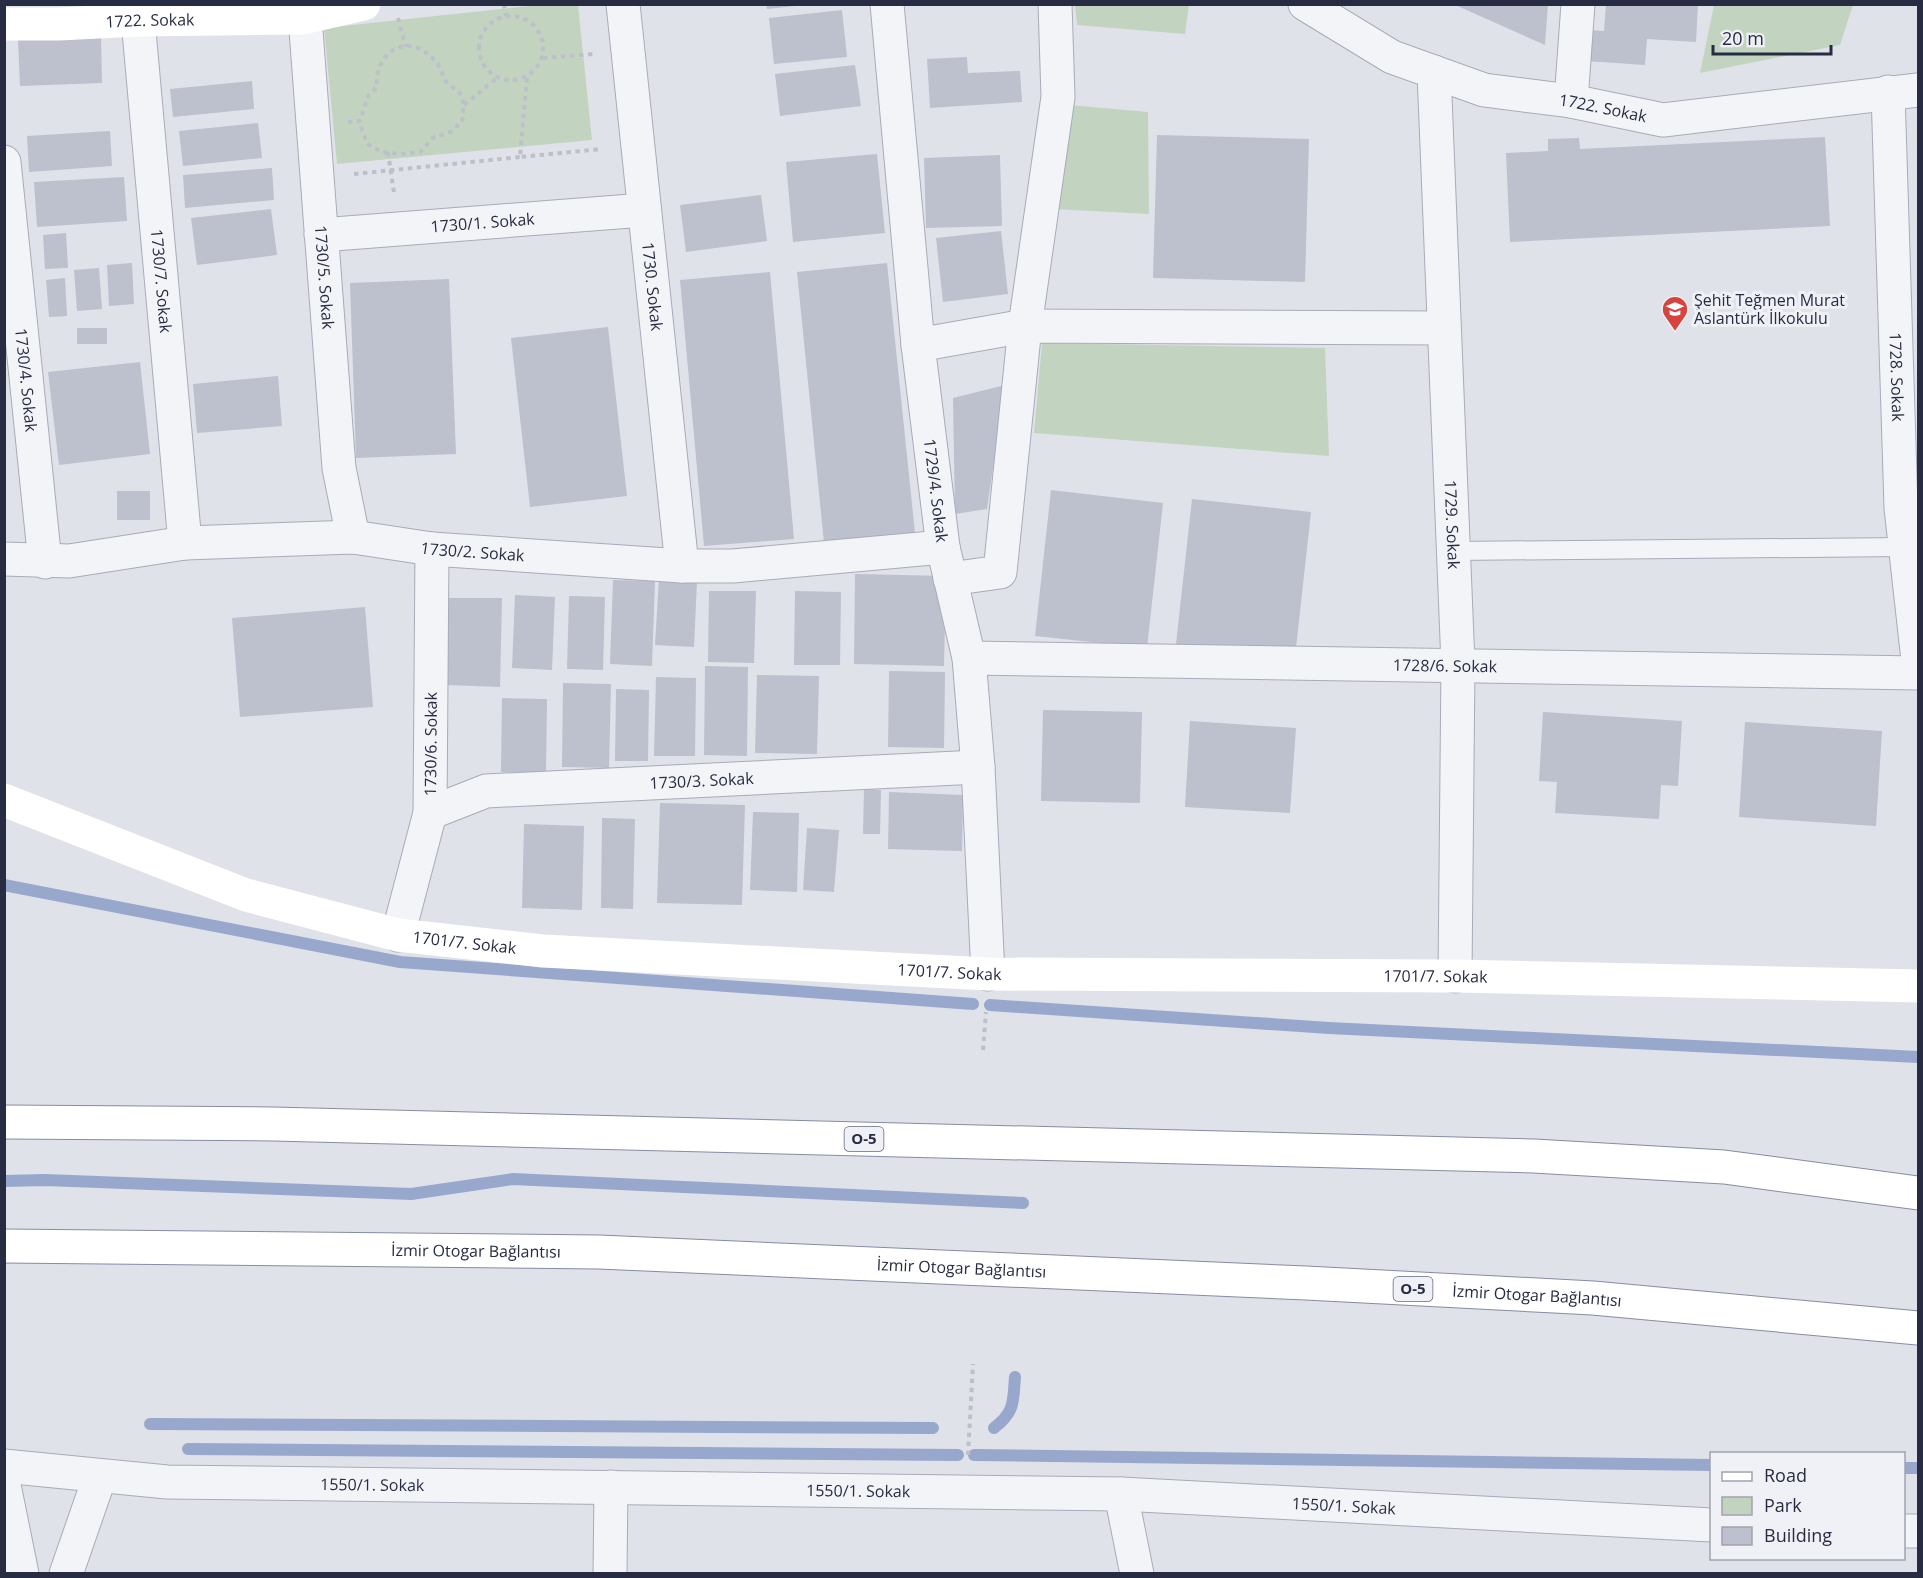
<svg xmlns="http://www.w3.org/2000/svg" width="1923" height="1578" font-family="'Open Sans',sans-serif">
	<style>
		.green { fill: #c2d4c0 }
		.lines { fill: none; stroke-linecap: round; stroke-linejoin: round }
		.stream { stroke: #98a8cc; stroke-width: 12 }
		.building { fill: #bdc0cd }
		.lane-casing { stroke: #a8abb8; stroke-width: 20 }
		.street-casing { stroke: #a8abb8; stroke-width: 35 }
		.highway-casing { stroke: #868ca2; stroke-width: 35 }
		.path { stroke: #bec0c9; stroke-width: 4; stroke-dasharray: 4.5 4.5; stroke-linecap: butt }
		.lane { stroke: #f3f4f8; stroke-width: 18 }
		.street { stroke: #f3f4f8; stroke-width: 33 }
		.secondary { stroke: #fff; stroke-width: 33 }
		.highway { stroke: #fff; stroke-width: 33 }
		.labels { text-anchor: middle; stroke-width: 6; stroke-linejoin: round; paint-order: stroke }
		.shield { fill: #f0f1f7; stroke: #636779; stroke-width: 1.5 }
		.shield-label { font-size: 15px; font-weight: bold; fill: #272c43 }
		.street-label { font-size: 16px; fill: #272c43; stroke: #f0f1f7 }
		.poi-label { font-size: 16px; fill: #272c43; stroke: #f0f1f7; text-anchor: start }
	</style>
	<rect width="100%" height="100%" fill="#e0e2ea"/>
	<path class="green" d="M539,5H578L592,140L337,164L324,28Z
		M1075,5H1189L1185,34L1077,25Z
		M1714,5V4L1853,5L1840,45L1700,73Z
		M1069,105L1148,112L1149,214L1053,209Z
		M1042,343L1325,348L1329,456L1034,433Z"/>
	<g class="lines">
		<path class="stream" d="M4,885L400,962L973,1004
			M990,1005L1329,1028L1918,1057
			M4,1181L45,1180L411,1194L513,1179L1023,1203
			M150,1424L933,1428
			M994,1428C1015,1412 1013,1402 1015,1377
			M188,1449L958,1455
			M974,1455L1712,1465
			M1904,1468H1918"/>
	</g>
	<path class="building" d="M766,4H795V6L767,9Z
		M1453,4H1548L1545,45Z
		M1606,4H1698L1696,42L1647,39L1645,65L1586,61L1588,30L1604,31Z
		M842,10L847,57L774,64L769,18Z
		M101,37L102,83L20,86L18,40Z
		M967,57L968,73L1020,71L1022,102L930,108L927,59Z
		M855,65L861,106L780,116L775,74Z
		M252,81L254,109L173,117L170,89Z
		M258,123L262,158L183,166L179,131Z
		M110,131L112,166L29,172L27,136Z
		M1157,135L1309,139L1305,282L1153,278Z
		M1825,137L1830,226L1510,242L1506,153L1548,151V139L1579,138L1580,149Z
		M877,154L885,233L793,242L786,162Z
		M1000,155L1002,226L926,228L924,158Z
		M272,168L274,200L185,208L183,175Z
		M124,177L127,221L37,227L34,182Z
		M761,195L767,241L686,252L680,205Z
		M271,209L277,255L197,265L191,218Z
		M1001,231L1008,294L943,302L936,238Z
		M66,233L68,268L45,269L43,235Z
		M132,263L134,304L109,306L107,265Z
		M887,263L915,533L824,543L797,272Z
		M99,268L102,309L77,311L74,270Z
		M770,272L794,539L704,546L680,280Z
		M65,278L67,316L49,317L46,280Z
		M449,279L456,454L356,458L350,283Z
		M608,327L627,496L530,507L511,338Z
		M77,328H107V344H77Z
		M140,362L150,454L59,465L48,372Z
		M278,376L282,426L197,433L193,384Z
		M1005,385L987,509L955,514L953,398Z
		M1051,490L1163,503L1147,648L1035,636Z
		M117,491H150V520H117Z
		M1192,499L1311,512L1295,657L1176,644Z
		M855,574L946,576L944,666L854,664Z
		M659,578L697,581L694,647L655,645Z
		M613,580L655,581L652,666L610,664Z
		M709,591H756L754,663L708,662Z
		M795,591L841,592L840,665H794Z
		M515,595L555,597L552,670L512,668Z
		M569,596L605,597L603,670L567,669Z
		M449,598H502L500,687L447,685Z
		M365,607L373,707L240,717L232,618Z
		M705,666L748,667L747,756L704,755Z
		M889,671L945,672L944,748L888,747Z
		M757,675L819,676L817,754L755,753Z
		M656,677L696,678L695,756H654Z
		M563,683L611,684L609,768L562,767Z
		M616,689L649,690L648,761H615Z
		M502,698L547,699L546,773L501,772Z
		M1043,710L1142,712L1140,803L1041,801Z
		M1543,712L1682,721L1678,786L1661,785L1659,819L1555,813L1557,782L1539,781Z
		M1190,721L1296,728L1290,813L1185,807Z
		M1745,722L1882,731L1876,826L1739,817Z
		M864,789L881,790L880,834H863Z
		M889,792L963,795L962,851L888,849Z
		M660,803L745,805L742,905L657,903Z
		M753,812L799,813L797,892L750,890Z
		M602,818L635,819L633,909L601,908Z
		M524,824L584,826L582,910L522,908Z
		M807,828L839,830L834,892L803,890Z"/>
	<g class="lines">
		<g class="lane-casing">
			<path id="lane" d="M1454,551L1905,547"/>
		</g>
		<g class="street-casing">
			<g id="street">
				<path id="s1" d="M304,4L339,468L353,537"/>
				<path id="s2" d="M623,4L682,566"/>
				<path id="s3" d="M887,4L918,345L943,547L969,658L978,767L988,974"/>
				<path id="s4" d="M1305,4L1392,57L1484,90L1571,101L1663,120L1918,90"/>
				<path id="s5" d="M138,20L185,543"/>
				<path id="s6" d="M1434,72L1458,664L1455,976"/>
				<path id="s7" d="M1888,92L1901,508L1918,660"/>
				<path d="M1571,101L1578,4"/>
				<path id="s8" d="M4,162L45,562"/>
				<path id="s9" d="M321,235L644,210"/>
				<path d="M918,345L1025,326L1444,328"/>
				<path id="s10" d="M4,559L69,561L185,543L353,537L432,549L682,566H733L943,547"/>
				<path d="M950,579L1000,572L1025,326L1058,97L1055,4"/>
				<path id="s11" d="M969,658L1918,673"/>
				<path id="s12" d="M430,813L486,791L978,767"/>
				<path id="s13" d="M398,935L430,813L432,549"/>
				<path id="s14" d="M4,1466L167,1482L1121,1494L1712,1525"/>
				<path d="M4,1485L22,1574"/>
				<path d="M1121,1494L1137,1574"/>
				<path d="M1904,1531H1918"/>
				<path d="M66,1574L100,1476"/>
				<path d="M610,1574L611,1487"/>
			</g>
		</g>
		<g class="highway-casing">
			<g id="highway">
				<path d="M4,1122L273,1124L1534,1156L1724,1167L1918,1193"/>
				<path id="s17" d="M4,1246L599,1252L1306,1283L1593,1298L1918,1328"/>
			</g>
		</g>
		<path class="path" d="M504,4L506,16
			M479 48a32 32 0 1 1 64 0a32 32 0 1 1-64 0Z
			M398,18L406,47
			M543,58L593,54
			M527,78L520,157L602,149
			M464,105L497,78
			M348,122L360,121L363,134L369,145L382,152L400,154L420,152L433,138L450,132L462,122C463,111 466,99 458,91C455,88 449,86 447,83C444,79 443,74 441,70C439,65 434,59 430,56C403,31 374,56 377,87L368,96L360,121
			M388,152L394,193
			M354,174L520,157
			M983,1050L986,1012
			M968,1455L973,1364"/>
		<use href="#lane" class="lane"/>
		<use href="#street" class="street"/>
		<g class="secondary">
			<path id="s15" d="M4,24H59L138,20L303,18L364,4"/>
			<path id="s16" d="M4,800L246,895L398,935L543,951L988,974L1455,976L1918,986"/>
		</g>
		<use href="#highway" class="highway"/>
	</g>
	<defs>
		<g id="school-pin" transform="scale(1.35)"><path d="M0 17L-7.5 6A9.5 9.5 0 1 1 7.5 6Z" fill="#d7433d" stroke="#f0f1f7"/><path d="M0-5L7-2L0 1L-7-2ZM-4 1L0 2.5L4 1V4Q0 6-4 4Z" fill="#fff"/></g>
	</defs>
	<g fill-rule="evenodd">
		<use href="#school-pin" x="1675" y="309"/>
	</g>
	<g class="labels">
		<g class="shield">
			<rect x="844.5" y="1127" width="39" height="24" rx="4.5"/>
			<rect x="1393.5" y="1277" width="39" height="24" rx="4.5"/>
		</g>
		<g class="shield-label">
			<text x="864" y="1144">O-5</text>
			<text x="1413" y="1294">O-5</text>
		</g>
		<g class="street-label">
			<text dy="6" stroke="none"><textPath href="#s15" startOffset="146">1722. Sokak</textPath></text>
			<text dy="6" stroke="none"><textPath href="#s4" startOffset="320">1722. Sokak</textPath></text>
			<text dy="6" stroke="none"><textPath href="#s9" startOffset="162">1730/1. Sokak</textPath></text>
			<text dy="6" stroke="none"><textPath href="#s1" startOffset="274">1730/5. Sokak</textPath></text>
			<text dy="6" stroke="none"><textPath href="#s5" startOffset="262">1730/7. Sokak</textPath></text>
			<text dy="6" stroke="none"><textPath href="#s2" startOffset="284">1730. Sokak</textPath></text>
			<text dy="6" stroke="none"><textPath href="#s7" startOffset="285">1728. Sokak</textPath></text>
			<text dy="6" stroke="none"><textPath href="#s8" startOffset="219">1730/4. Sokak</textPath></text>
			<text dy="6" stroke="none"><textPath href="#s3" startOffset="489">1729/4. Sokak</textPath></text>
			<text dy="6" stroke="none"><textPath href="#s6" startOffset="453">1729. Sokak</textPath></text>
			<text dy="6" stroke="none"><textPath href="#s10" startOffset="471">1730/2. Sokak</textPath></text>
			<text dy="6" stroke="none"><textPath href="#s11" startOffset="476">1728/6. Sokak</textPath></text>
			<text dy="6" stroke="none"><textPath href="#s13" startOffset="195">1730/6. Sokak</textPath></text>
			<text dy="6" stroke="none"><textPath href="#s12" startOffset="276">1730/3. Sokak</textPath></text>
			<text dy="6" stroke="none"><textPath href="#s16" startOffset="484">1701/7. Sokak</textPath></text>
			<text dy="6" stroke="none"><textPath href="#s16" startOffset="970">1701/7. Sokak</textPath></text>
			<text dy="6" stroke="none"><textPath href="#s16" startOffset="1456">1701/7. Sokak</textPath></text>
			<text dy="6" stroke="none"><textPath href="#s17" startOffset="472">İzmir Otogar Bağlantısı</textPath></text>
			<text dy="6" stroke="none"><textPath href="#s17" startOffset="958">İzmir Otogar Bağlantısı</textPath></text>
			<text dy="6" stroke="none"><textPath href="#s17" startOffset="1534">İzmir Otogar Bağlantısı</textPath></text>
			<text dy="6" stroke="none"><textPath href="#s14" startOffset="369">1550/1. Sokak</textPath></text>
			<text dy="6" stroke="none"><textPath href="#s14" startOffset="855">1550/1. Sokak</textPath></text>
			<text dy="6" stroke="none"><textPath href="#s14" startOffset="1341">1550/1. Sokak</textPath></text>
		</g>
		<g class="poi-label">
			<text x="1694" y="306">Şehit Teğmen Murat<tspan x="1694" dy="18">Aslantürk İlkokulu</tspan></text>
		</g>
	</g>
	<rect width="1923" height="1578" fill="none" stroke="#272c43" stroke-width="12"/>
	<rect x="1710" y="1452" width="195" height="108" fill="#f0f1f7" stroke="#a0a2af" stroke-width="1.5"/>
	<rect x="1722" y="1472" width="30" height="9" fill="#ffffff" stroke="#a0a2af" stroke-width="1.5"/>
	<text x="1764" y="1482" font-size="18" fill="#272c43">Road</text>
	<rect x="1722" y="1497" width="30" height="18" fill="#c2d4c0" stroke="#a0a2af" stroke-width="1.5"/>
	<text x="1764" y="1512" font-size="18" fill="#272c43">Park</text>
	<rect x="1722" y="1527" width="30" height="18" fill="#bdc0cd" stroke="#a0a2af" stroke-width="1.5"/>
	<text x="1764" y="1542" font-size="18" fill="#272c43">Building</text>
	<path d="M1713 45v9h118v-9" fill="none" stroke="#272c43" stroke-width="3"/>
	<text x="1722" y="45" font-size="18" fill="#272c43" stroke="#f0f1f7" stroke-width="4.5" paint-order="stroke">20 m</text>
</svg>
